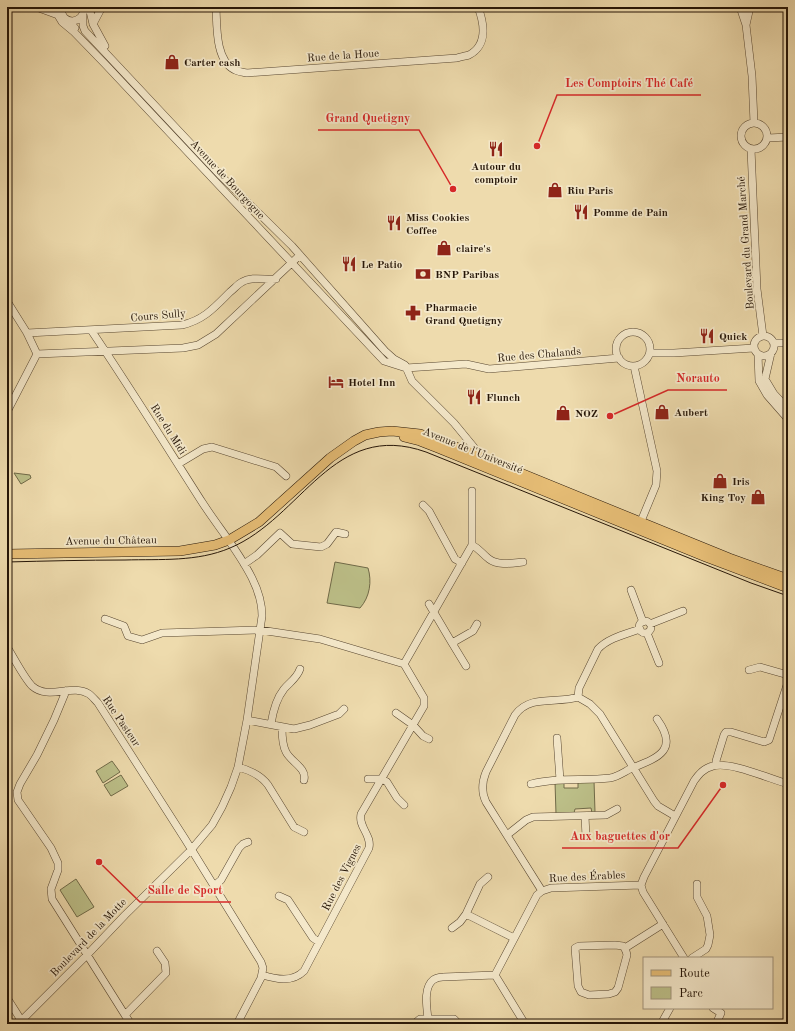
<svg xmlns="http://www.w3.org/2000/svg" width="795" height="1031" font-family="'Old Standard TT',serif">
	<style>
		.green { fill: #bcbf88; stroke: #706a48 }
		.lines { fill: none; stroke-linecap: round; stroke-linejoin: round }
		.minor-casing { stroke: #574630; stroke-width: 8 }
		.major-casing { stroke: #251507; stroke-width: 10 }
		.minor { stroke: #f4e8ca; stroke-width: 7 }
		.major { stroke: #e7be76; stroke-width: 9 }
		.tram { stroke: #251507; stroke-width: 1 }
		.labels { text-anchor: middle; stroke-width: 3.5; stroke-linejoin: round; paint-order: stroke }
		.street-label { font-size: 11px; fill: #251507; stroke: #f4e8ca }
		.poi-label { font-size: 11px; font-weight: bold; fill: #251507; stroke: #f4e8ca; text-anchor: start }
		.leader { fill: none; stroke: #d62828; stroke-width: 1.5 }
		.callout-dot { fill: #d62828; stroke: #f4e8ca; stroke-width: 1.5 }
		.callout-label { font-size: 12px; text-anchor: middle; font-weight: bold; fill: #d62828; stroke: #f4e8ca; stroke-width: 3.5; stroke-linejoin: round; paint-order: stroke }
	</style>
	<rect width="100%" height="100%" fill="#eedbad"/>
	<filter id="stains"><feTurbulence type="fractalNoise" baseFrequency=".005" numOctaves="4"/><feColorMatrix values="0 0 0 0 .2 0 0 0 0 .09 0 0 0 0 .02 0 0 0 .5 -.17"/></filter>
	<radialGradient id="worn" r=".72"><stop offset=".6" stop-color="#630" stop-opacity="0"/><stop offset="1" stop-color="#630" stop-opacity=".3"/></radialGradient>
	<path class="green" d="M14,473L30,475L31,478L21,484Z
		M335,562L368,568C372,581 370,597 360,608L327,603Z
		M112,761L120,772L103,783L96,771Z
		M121,775L128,786L111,796L104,785Z
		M594,781L595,812L592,813L591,808L575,809L574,813L556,814L555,782H564V788H578V782Z
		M76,879L94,907L77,917L60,890Z"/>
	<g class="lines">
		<g class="minor-casing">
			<path id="minor" d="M36,7L58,15
				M53,7L62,22L74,32L105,64L384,361L406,368L466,364L489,369L619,358
				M61,7C60,26 85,25 84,7
				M89,7L93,24L105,46
				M216,7C217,25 215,61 235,70C238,72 243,72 247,73L457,58C460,57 465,56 469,55C488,45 484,23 478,7
				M740,7L746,25L752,76L754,123
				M83,15V26L85,31L221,176L292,246L385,351L394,359L405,365L412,381L454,423L482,457
				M67,20L75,28
				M93,24L102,7
				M746,25L750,7
				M741 136a13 13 0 1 1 26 0a13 13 0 1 1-26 0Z
				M768,138L788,137
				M751,149L757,289L763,336
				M7,301L27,333L37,354
				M616 349a17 17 0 1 1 34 0a17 17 0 1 1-34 0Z
				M27,333L182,325C204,320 215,307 230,292C234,289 238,284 242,282C252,276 265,280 276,279
				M754 346a10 10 0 1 1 20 0a10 10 0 1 1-20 0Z
				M774,343H788
				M650,353H674L754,348
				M771,353L765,379L774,394L788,409
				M37,354L183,348L198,345L216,334L300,255
				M758,354L759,381L767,395L788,419
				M634,366L657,471L656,485L639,526
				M7,412L37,354
				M178,464L203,449L212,447L276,467L286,476
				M423,505L429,511L455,559L462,563
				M472,545C480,549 482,554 489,559C498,566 513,563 523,562
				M244,564L257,555L280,533L292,544L321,547L327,544L336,532L345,534
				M631,590L643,622
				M429,604L452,643L473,631L477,624
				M105,619L124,626L128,636L142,640L162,633L260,630L320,639L404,664
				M639 627a6 6 0 1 1 12 0a6 6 0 1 1-12 0Z
				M650,624L683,611
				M647,633L659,663
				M452,643L466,666
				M7,647C14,658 24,678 32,686C49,701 72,683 89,694C92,696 95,700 98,703L185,839L261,962L263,968L261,978L237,1024
				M749,670L760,667L788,675
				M66,691L54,720L37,755L20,784L17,792L18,800L51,848L58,863V870L51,889L52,899L125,1015
				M578,697L579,688L598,649C608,638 626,634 640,629
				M396,713L413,725L423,736L429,739
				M247,720L294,729L310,725L339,714L344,709
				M271,724C273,711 276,699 284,689C290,682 297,678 300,669
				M282,727C282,735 282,745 286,752C291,762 307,768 304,780
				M557,738L560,780
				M716,765V761L724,735L726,732H731L764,742L769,740L788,682
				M238,767C249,770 261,775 268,785L294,827L304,832
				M368,779H382L387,782L397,798L404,805
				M531,784C557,777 584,781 610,778C617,777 624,772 630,769C657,758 680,751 657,719
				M585,816L586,837
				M507,835L526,820L533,817L606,815L617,809
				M488,877L480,884L466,914L514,938
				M214,886L221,880L239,848L243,844L248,842
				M542,891L486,802C481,792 482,782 486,772L515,715C530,694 557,704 578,697L590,704L600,714L654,801L658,806L675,816
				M279,896L288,900L313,938L319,942
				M452,928L460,922L466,914
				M615,945L623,946L626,951L627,955L618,988L615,992L609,994L589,995L581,992L578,986L575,948L579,946Z
				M625,948L663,924
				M684,958L643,892L641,885L644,877L694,781C699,774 704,768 713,766C730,761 770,779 788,784
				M692,958L706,949L708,945L710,935L707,916L697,897V884
				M262,975C276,979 292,983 304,971L369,848C372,835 358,827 361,814L424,706V698L404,664L472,545V491
				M7,998L21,1020
				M713,1008L721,1013L716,1024
				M18,1024L87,955L125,915L191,850L212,825L222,807L231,787L238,767L247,720L262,616C262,602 258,590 252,578C238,550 218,527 202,502C165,444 129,386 91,330
				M131,1024L125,1015L166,973L165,963L157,951
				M414,1024L420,1019H428
				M459,1024L454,1019H428C427,1008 423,988 433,980C436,978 439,977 443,977L495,975
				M525,1024L495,975L537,895L542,891L551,888L641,885
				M661,1024L670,1008"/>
		</g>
		<g class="major-casing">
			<path id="major" d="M404,437L420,441L438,448L706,557L788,588
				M7,554L180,551L215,545L229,540L259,522L330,458L354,441L365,435L379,432L392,431L420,434L469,452L729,558L788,579"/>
		</g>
		<use href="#minor" class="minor"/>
		<use href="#major" class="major"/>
		<path class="tram" d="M7,562C46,561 86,560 125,560C161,559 197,562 230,548C302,518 333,419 426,452L751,583L788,596"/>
	</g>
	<defs>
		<g id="shop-bare" transform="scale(1.2)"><path d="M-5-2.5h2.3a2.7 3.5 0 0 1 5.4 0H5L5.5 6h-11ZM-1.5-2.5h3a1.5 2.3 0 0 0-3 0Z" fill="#8f2418" stroke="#f4e8ca" stroke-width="2.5" paint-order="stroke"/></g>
		<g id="restaurant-bare" transform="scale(1.2)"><path d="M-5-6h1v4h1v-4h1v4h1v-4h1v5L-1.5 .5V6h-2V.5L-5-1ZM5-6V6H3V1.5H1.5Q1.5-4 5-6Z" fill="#8f2418" stroke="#f4e8ca" stroke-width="2.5" paint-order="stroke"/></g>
		<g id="bank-bare" transform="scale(1.2)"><path d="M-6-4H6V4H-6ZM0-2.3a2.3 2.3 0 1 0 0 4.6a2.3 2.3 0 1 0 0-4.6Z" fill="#8f2418" stroke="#f4e8ca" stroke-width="2.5" paint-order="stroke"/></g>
		<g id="pharmacy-bare" transform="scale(1.2)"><path d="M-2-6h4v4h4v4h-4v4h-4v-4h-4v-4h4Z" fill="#8f2418" stroke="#f4e8ca" stroke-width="2.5" paint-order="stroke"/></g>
		<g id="hotel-bare" transform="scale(1.2)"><path d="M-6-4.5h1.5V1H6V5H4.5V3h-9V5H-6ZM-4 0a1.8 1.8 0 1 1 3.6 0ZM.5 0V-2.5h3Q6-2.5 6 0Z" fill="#8f2418" stroke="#f4e8ca" stroke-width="2.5" paint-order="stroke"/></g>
	</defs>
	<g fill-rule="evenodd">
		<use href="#shop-bare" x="172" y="62"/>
		<use href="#restaurant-bare" x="496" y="149"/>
		<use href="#shop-bare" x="555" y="190"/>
		<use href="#restaurant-bare" x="581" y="212"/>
		<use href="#restaurant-bare" x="394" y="223"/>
		<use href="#shop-bare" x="444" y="248"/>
		<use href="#restaurant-bare" x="349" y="264"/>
		<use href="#bank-bare" x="423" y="274"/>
		<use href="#pharmacy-bare" x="413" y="313"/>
		<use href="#restaurant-bare" x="707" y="336"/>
		<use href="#hotel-bare" x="336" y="382"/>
		<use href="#restaurant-bare" x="474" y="397"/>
		<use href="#shop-bare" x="662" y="412"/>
		<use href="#shop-bare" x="563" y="413"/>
		<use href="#shop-bare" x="720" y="481"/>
		<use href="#shop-bare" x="758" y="497"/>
	</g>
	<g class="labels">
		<g class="street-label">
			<text transform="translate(343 55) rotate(-4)" y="4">Rue de la Houe</text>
			<text transform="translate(228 179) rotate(47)" y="4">Avenue de Bourgogne</text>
			<text transform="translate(745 243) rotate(-94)" y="4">Boulevard du Grand Marché</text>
			<text transform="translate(158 315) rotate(-5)" y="4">Cours Sully</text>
			<text transform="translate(539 354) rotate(-5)" y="4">Rue des Chalands</text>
			<text transform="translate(169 429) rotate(58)" y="4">Rue du Midi</text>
			<text transform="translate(473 450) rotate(22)" y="4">Avenue de l'Université</text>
			<text transform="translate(111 540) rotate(-1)" y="4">Avenue du Château</text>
			<text transform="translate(122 721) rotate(56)" y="4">Rue Pasteur</text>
			<text transform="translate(587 876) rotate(-3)" y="4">Rue des Érables</text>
			<text transform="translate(341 877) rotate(-63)" y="4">Rue des Vignes</text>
			<text transform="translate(88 937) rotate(-46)" y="4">Boulevard de la Motte</text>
		</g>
		<g class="poi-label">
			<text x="184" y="66">Carter cash</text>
			<text x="496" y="170" text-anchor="middle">Autour du<tspan x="496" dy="13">comptoir</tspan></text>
			<text x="567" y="194">Riu Paris</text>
			<text x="593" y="216">Pomme de Pain</text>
			<text x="406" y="221">Miss Cookies<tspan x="406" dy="13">Coffee</tspan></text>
			<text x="456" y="252">claire's</text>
			<text x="361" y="268">Le Patio</text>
			<text x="435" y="278">BNP Paribas</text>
			<text x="425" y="311">Pharmacie<tspan x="425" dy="13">Grand Quetigny</tspan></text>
			<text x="719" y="340">Quick</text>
			<text x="348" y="386">Hotel Inn</text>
			<text x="486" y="401">Flunch</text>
			<text x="674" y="416">Aubert</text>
			<text x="575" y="417">NOZ</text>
			<text x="732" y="485">Iris</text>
			<text x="746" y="501" text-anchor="end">King Toy</text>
		</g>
	</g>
	<path class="leader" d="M537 146L557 95H701M453 189L419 130H318M610 416L668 390H727M723 785L678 848H562M99 862L140 902H231"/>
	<g class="callout-dot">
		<circle cx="537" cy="146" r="4"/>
		<circle cx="453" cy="189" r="4"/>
		<circle cx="610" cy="416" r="4"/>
		<circle cx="723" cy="785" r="4"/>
		<circle cx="99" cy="862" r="4"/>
	</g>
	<g class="callout-label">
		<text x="629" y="87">Les Comptoirs Thé Café</text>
		<text x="368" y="122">Grand Quetigny</text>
		<text x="698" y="382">Norauto</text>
		<text x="620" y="840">Aux baguettes d'or</text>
		<text x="185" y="894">Salle de Sport</text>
	</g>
	<rect width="795" height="1031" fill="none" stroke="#eedbad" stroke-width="24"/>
	<rect x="8" y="8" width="779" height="1015" fill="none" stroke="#251507" stroke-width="2"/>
	<rect x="12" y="12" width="771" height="1007" fill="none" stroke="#251507"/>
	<rect x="643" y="957" width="130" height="52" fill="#f4e8ca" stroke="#a1947c"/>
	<rect x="651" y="970" width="20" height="6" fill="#e7be76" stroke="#a1947c"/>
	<text x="679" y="977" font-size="12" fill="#251507">Route</text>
	<rect x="651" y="987" width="20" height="12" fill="#bcbf88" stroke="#a1947c"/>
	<text x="679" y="997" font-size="12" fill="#251507">Parc</text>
	<rect width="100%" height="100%" filter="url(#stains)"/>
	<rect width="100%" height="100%" fill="url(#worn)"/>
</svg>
